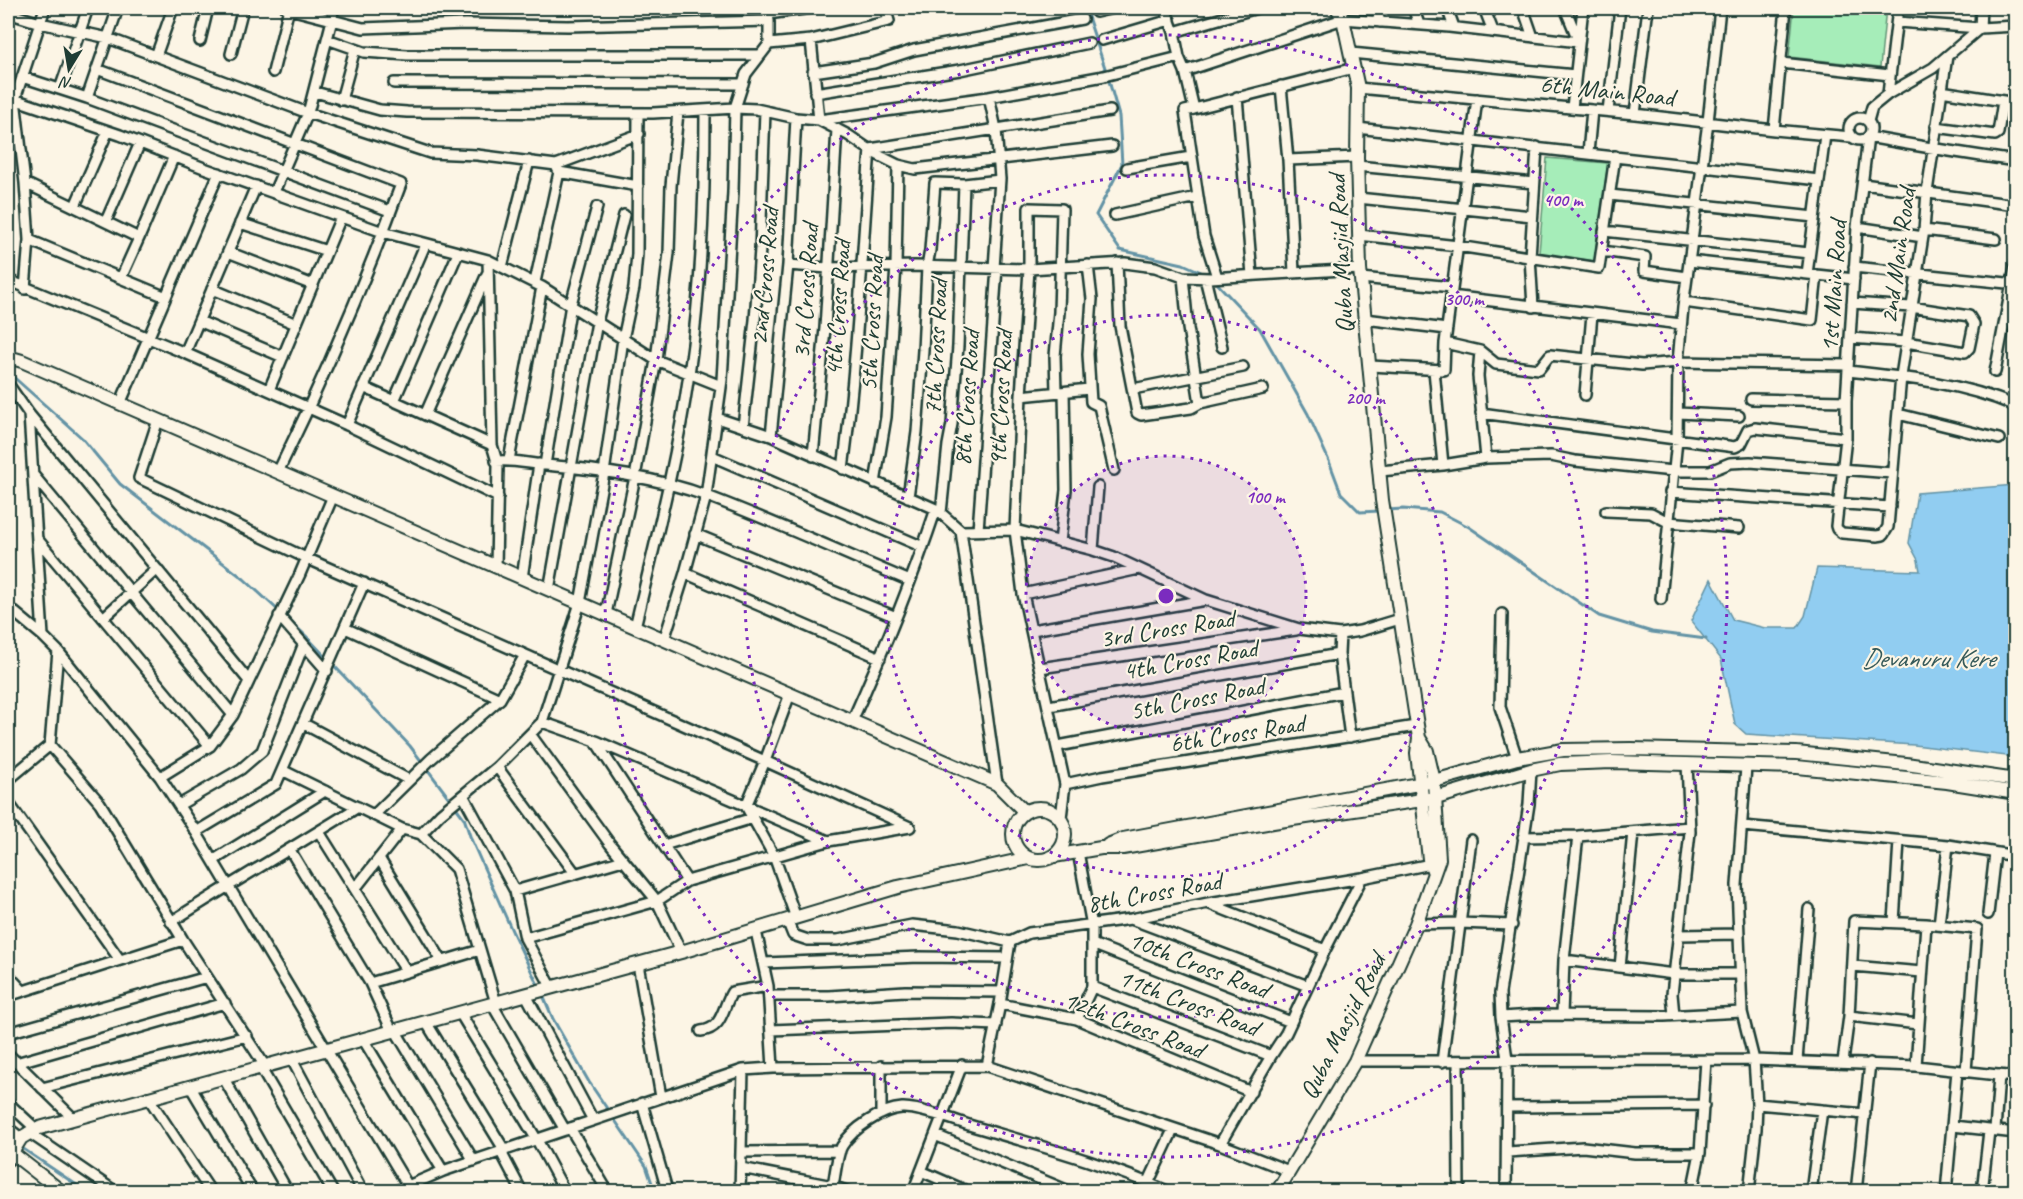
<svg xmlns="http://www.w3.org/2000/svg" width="2023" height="1199" font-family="Caveat,sans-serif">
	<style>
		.green { fill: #a6edb9; stroke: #629576; stroke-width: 1.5 }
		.water { fill: #91cdf1; stroke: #6393a5; stroke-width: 1.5 }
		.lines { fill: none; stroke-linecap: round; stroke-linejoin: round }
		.stream { stroke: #6393a5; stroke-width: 3 }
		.minor-casing { stroke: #1f3d34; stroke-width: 14 }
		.tertiary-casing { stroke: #1f3d34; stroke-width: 16 }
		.minor { stroke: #fcf5e5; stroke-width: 9 }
		.tertiary { stroke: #fcf5e5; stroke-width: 12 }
		.ring { fill: none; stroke: #7b2cbf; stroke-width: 3; stroke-dasharray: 3 6 }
		.labels { text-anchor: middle; stroke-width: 4.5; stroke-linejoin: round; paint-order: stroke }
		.street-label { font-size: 26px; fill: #1f3d34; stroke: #fcf5e5 }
		.water-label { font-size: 27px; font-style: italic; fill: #365a5a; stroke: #fcf5e5 }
		.centre { fill: #7b2cbf; stroke: #fcf5e5; stroke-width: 3 }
		.ring-label { font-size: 18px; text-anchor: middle; font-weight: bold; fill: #7b2cbf; stroke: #fcf5e5; stroke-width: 4.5; stroke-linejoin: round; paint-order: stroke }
	</style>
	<rect width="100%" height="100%" fill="#fcf5e5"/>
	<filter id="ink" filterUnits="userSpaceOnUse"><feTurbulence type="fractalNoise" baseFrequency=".0167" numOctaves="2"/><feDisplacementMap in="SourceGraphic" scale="12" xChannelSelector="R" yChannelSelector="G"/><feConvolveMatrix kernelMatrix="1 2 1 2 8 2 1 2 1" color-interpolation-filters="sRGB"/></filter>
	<g filter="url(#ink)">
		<path class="green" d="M1794,8H1886L1880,67L1789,57Z
			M1547,158L1608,163L1594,261L1539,253Z"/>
		<path class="water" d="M2015,485V757L1914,745L1746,734L1735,724L1721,659L1691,621L1711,579L1733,620L1765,628H1797L1805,616L1817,568L1920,571L1918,560L1909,543L1917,493Z"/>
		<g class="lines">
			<path class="stream" d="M1085,8L1107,74L1119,116L1122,164L1096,215L1120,250L1183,264L1208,275
				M1213,279L1260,329L1308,414L1329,461L1341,493L1360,512L1380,511
				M8,368L9,373L82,438L120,484L244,579L280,612
				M1387,510L1403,509L1440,512L1469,527L1599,616L1652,632L1706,639
				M285,616L306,636L410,746L464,818L471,839L513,933L539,987
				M542,993L553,1019L589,1082L646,1166L655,1192
				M19,1146L87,1192"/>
			<g class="minor-casing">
				<path id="minor" d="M286,8L363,28L465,24L568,26L769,21
					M1165,8L1174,32L1179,57L1185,71L1194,109L1185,111L1204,236L1217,277
					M1376,8L1380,22
					M1413,8L1419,24
					M1447,8L1454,27
					M1484,8L1493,31
					M1523,8L1533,37
					M1096,12L1114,8
					M8,13L40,23L108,38L308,113L430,153L477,155L556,165L639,134
					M768,14L812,8
					M1897,22L1980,28L2016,26
					M1174,32L1257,8
					M327,39L364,52L407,55H760
					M811,40L819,120
					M1102,40L1170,20
					M200,41L208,8
					M769,44L811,40L889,21L885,8
					M1351,53L1575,75
					M231,54L243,8
					M156,56L173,8
					M1947,56L1927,192L1924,230L1901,376L1888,527L1883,535L1877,536L1842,533L1837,529L1836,526L1846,438V401L1857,227L1868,137C1917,146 1966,154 2016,161
					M1781,63L1890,75
					M97,69L401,184C365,282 324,378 278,472
					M1185,71L1343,19L1449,27L1579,42L1565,8
					M273,72L289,8
					M813,72L874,63L914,50L1082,19
					M22,77L87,98L390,211
					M394,83L743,84
					M1281,86L1288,160L1294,272
					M1358,88L1635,114L1774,130L1851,137
					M60,89L88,8
					M1941,91L2016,103
					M315,92L380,110L407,112L653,113L735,108L756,109L796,118L819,120L989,97L1104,76L1179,57
					M815,93L960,70L1089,43
					M1888,94L1898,8
					M8,97L120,135L204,168L383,232L488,260L542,287L656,360L721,386
					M989,97L996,129L1000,179L994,268
					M1237,97L1252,275
					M87,98L118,8
					M341,100L355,49
					M1572,108L1583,8
					M1194,109L1354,68
					M1608,111L1620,8
					M1635,114L1648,8
					M1849 129a11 11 0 1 1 22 0a11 11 0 1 1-22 0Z
					M819,120L848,135L876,154L898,165L915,169L1112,146
					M1868,121L1872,107L1888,94L1933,68L1980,28L1981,8
					M1936,127L1995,135L1998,133L2003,101
					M1357,128L1819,180
					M1774,130L1786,8
					M1588,153L1592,110
					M1288,160L1357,157
					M1357,166L1534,183
					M557,168L559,172L638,186
					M1127,168L1191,157
					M25,183L139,238L121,278
					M1863,184L2016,205
					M274,192L308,113L332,20L333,8
					M1610,195L1814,217
					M1358,198L1532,216
					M75,206L108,131
					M1115,215L1197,197
					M106,221L140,143
					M240,223L327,251
					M1857,227L1923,237
					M1924,230L1996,239
					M1604,231L1809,253
					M1359,235L1458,246L1599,268L1615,156
					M139,238L174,156
					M29,240L166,297
					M1602,251L1645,257L1644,271L1687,277
					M228,252L313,285
					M488,260L492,445L498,465L496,567
					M1689,261L1854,279
					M1117,263L1120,326L1137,413L1141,415L1191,408L1200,403L1188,328L1183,277
					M788,265L828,268L915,266L1029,269L1125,263L1155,267L1183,277L1210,278L1360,269
					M1088,265L1092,299L1088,354L1091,402L1099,406L1114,470
					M502,267L529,161
					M1854,267L2016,284
					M1807,274L1825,135
					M1205,278L1222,347
					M1361,278L1452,287
					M8,280L185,353L347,425L498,497
					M535,282L559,172
					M25,289L29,240L25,183L15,99L45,8
					M212,289L296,324
					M1451,296L1681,324
					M1684,302L1812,320L1817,275
					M1533,307L1530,257L1537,147
					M1365,319L1447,329
					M199,321L283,357
					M1850,338L1906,342L1965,352L1969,348L1974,324L1969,316L1911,307L1852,303
					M1445,343L1480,351L1496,364L1539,369L1550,355L1642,365L1678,362L1848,365
					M1480,351L1478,376L1486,458
					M185,353L256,186
					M1370,366L1444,370L1445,343L1477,99
					M1434,370L1443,465
					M1848,371C1905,377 1962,383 2016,406
					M1995,372L2016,262
					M8,384L29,414L249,681
					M363,387L492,445
					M1133,389L1243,367
					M269,390L341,217
					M1056,392L1055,356L1059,312L1062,209L1029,208V269L1021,396L1015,530L1023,594L1065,784L1061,818
					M1585,395L1592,314
					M1021,396L1089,389
					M1751,399L1846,401
					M394,401L458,253
					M1200,403L1263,389
					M120,404L219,173
					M1481,413L1735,447L1741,444L1748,430L1755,428L1846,438
					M1678,413L1739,416
					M29,414L43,636
					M1898,414L1999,439
					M425,415L487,274
					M717,418L771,436L936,509L961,531L1015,530L1093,550L1114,557L1206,600L1299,629L1340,634L1360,631L1400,619
					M158,420L139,478L306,558L765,761L910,827
					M347,425L425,245
					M743,427L755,320L760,249L765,111
					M771,436L788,265L796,118
					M712,456L923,547
					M813,456L825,328L837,129
					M509,460L542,287
					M496,461C514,459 529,464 546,465C600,470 656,477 707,496C776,522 843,553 910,581
					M545,465L571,304L597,207
					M843,469C857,363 862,256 870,149L1110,111
					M1380,471L1443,465L1486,458L1551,456L1575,461L1673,471H1710L1730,463L1750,462L1892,473
					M34,476L233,715
					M875,483L886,417L896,266L898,165
					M1670,492L1890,507
					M908,497L917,432L923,350L927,267L930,250L935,183L964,184L1000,180
					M1606,511L1651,513L1668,522L1739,528
					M941,513L948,445L952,424L958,346L964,184
					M978,530L997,268
					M961,531L997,784
					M695,534L896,617
					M38,540L210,746
					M1060,542L1066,490L1064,392
					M1093,550L1098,487
					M685,573L880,658
					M522,578L539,464
					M549,590L597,322L624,215
					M1023,594L1139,569
					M1661,599L1677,440L1678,362L1683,307L1708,122L1720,8
					M8,610L13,611L43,636L58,651L160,777L196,832L408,1186
					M606,614L635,477L656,360L669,253L671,186L678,112
					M1502,614L1500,707L1517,758
					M279,616L327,671
					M103,618L157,569
					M635,627C655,543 677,459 689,374C702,286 705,199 705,111
					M345,628L500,699
					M1032,630L1206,600
					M1340,634L1339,654L1350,737
					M664,640L685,573L706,496L722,380L733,192L735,108L746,74L769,44V21L767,8
					M1040,668L1296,630
					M790,694L765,761L746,806L774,856L796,918
					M1049,706L1339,654
					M852,721C883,652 912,581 936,509
					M542,722L596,741L828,841
					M304,724L409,780
					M530,734L610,844L657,901L681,952
					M596,742L687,881
					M50,745L100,803L183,940L265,1066
					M1058,746L1344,692
					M497,767L575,873
					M1746,767L1737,885L1742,1012L1754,1060L1757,1104L1756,1129L1749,1192
					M284,771L402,829L421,834L456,869L496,1003
					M160,777L210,746L233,715L300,574L333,496
					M8,780L50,745L58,651
					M1065,784L1102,776L1416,726
					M463,795L515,891L525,938L552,988
					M8,802L120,960
					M179,805L241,769L262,751L303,646
					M375,814L431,759L500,699L525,655
					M1743,826L1948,845L2016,856
					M196,832L276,784L364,583
					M319,832L407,972
					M421,834L440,814L497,767L542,722L580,603L604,473L623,339L634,288L637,254L638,113
					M1523,837L1578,836L1690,827
					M664,845L753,818
					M290,850L370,983L392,1031
					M379,858L442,961
					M214,860L325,791
					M355,889L402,829
					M515,891L623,860
					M1210,904L1325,950
					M1988,914L1995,853
					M1131,919L1308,986
					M787,920L793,935L808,940H838L912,925L958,930L1010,942
					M171,922C233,882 296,846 358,807
					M1894,922L1899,841
					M1416,924L1460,923L1512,925
					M1939,925L1948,845
					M756,931L768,986L773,1068
					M1679,935L1739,934
					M525,938L657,901L687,881L828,841L910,827
					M1092,944L1291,1022
					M1564,960L1674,974H1740
					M764,963L920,957L1007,958
					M638,964L661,1097
					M1853,966L1922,972
					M1620,967L1633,832
					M8,975L23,991
					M370,983L480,950
					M1092,987L1271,1056
					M526,995L593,1120
					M8,996L183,940
					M769,996H829L905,991L1002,992
					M492,1004L565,1130
					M1000,1004L1077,1019L1251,1092
					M460,1013L537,1140L565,1192
					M1562,1015L1564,960L1578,836
					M1674,1015L1672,994L1690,832L1687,763
					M1849,1016L1918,1024
					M1501,1017L1535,1015L1664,1016L1742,1012
					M1077,1019L1092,987V926L1078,852
					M426,1022L505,1151
					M395,1030L474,1161
					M771,1030L951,1023L996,1025
					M701,1031C723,1029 722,1008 732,992L768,986
					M8,1033L207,977
					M363,1039L443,1171
					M8,1054L73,1118
					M291,1058L363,1192
					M1355,1061L1754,1060L1916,1066L2016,1077
					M1797,1061L1809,909
					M1442,1062L1471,840
					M1458,1062L1459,1192
					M1843,1062L1849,1016L1854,921L1926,924
					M16,1063L225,1003
					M987,1066L1000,1004L1010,942L1029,933L1131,919L1208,903L1362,878L1431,864
					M1916,1066L1926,924L1977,929L1966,1071
					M260,1067L333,1192
					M223,1077L288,1192
					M2014,1077L2016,1051
					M190,1086L253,1192
					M42,1088L247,1036
					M148,1097L211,1192
					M8,1103L36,1129
					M642,1103L667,1190
					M1757,1104L1865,1114
					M1507,1107L1704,1105
					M881,1114V1066
					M1953,1126L2016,1133
					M8,1128L21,1138
					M570,1128L608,1192
					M1995,1130L1999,1075
					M28,1132L116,1192
					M935,1135L1071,1192
					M1220,1144L1271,1056L1286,1033L1325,950L1362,878
					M501,1152L522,1192
					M741,1152L840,1151
					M1508,1152L1583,1147L1635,1153H1700
					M741,1168L833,1186L849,1192
					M921,1171L969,1192
					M833,1186C835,1176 837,1154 842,1146C852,1129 882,1109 902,1108C916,1107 955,1120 969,1125C1036,1145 1105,1163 1169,1192
					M394,1192L443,1171L743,1070L773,1068L987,1066L1220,1144L1289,1171
					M740,1192L743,1070
					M913,1192L962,1065
					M1144,1192L1173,1130
					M1506,1192L1507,1059L1501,1017L1500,993L1529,804L1531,770
					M1692,1192L1700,1153L1706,1060
					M1811,1192L1822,1110
					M1856,1192L1870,1063
					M1946,1192L1957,1071
					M1982,1192L1989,1131
					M2014,1192L2016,1177"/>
			</g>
			<g class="tertiary-casing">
				<path id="tertiary" d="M1337,8L1343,19L1358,88L1357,157L1360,269L1382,500L1419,738L1417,753L1429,859L1434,873
					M8,357L22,361L997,784L1025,812
					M1013 834a26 26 0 1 1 52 0a26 26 0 1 1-52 0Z
					M1108,845L1123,839L1434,781L1517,758L1563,750L1631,749L1796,753L1906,764L2016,780
					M1054,856L1101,848H1123L1279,821L1436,798L1531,770L1560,764L1612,762L1797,767L1947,782L2016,793
					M8,1150L62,1192
					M8,1159L21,1138L36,1129L681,952L898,887L1029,858
					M1277,1192L1355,1061L1416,924L1439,859L1434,781L1427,751L1419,738"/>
			</g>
			<use href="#minor" class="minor"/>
			<use href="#tertiary" class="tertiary"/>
		</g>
	</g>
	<circle cx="1166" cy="596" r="140" fill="#7b2cbf" fill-opacity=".12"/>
	<g class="ring">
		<circle cx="1166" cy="596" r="140"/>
		<circle cx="1166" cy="596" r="281"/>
		<circle cx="1166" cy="596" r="421"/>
		<circle cx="1166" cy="596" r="561"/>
	</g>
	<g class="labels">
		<g class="street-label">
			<text transform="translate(1607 90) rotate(6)" y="9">6th Main Road</text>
			<text transform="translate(1340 254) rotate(-93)" y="9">Quba Masjid Road</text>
			<text transform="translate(1897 256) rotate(-82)" y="9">2nd Main Road</text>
			<text transform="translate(764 276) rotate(-85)" y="9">2nd Cross Road</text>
			<text transform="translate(1833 286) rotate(-86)" y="9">1st Main Road</text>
			<text transform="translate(805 291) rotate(-86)" y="9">3rd Cross Road</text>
			<text transform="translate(837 308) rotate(-86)" y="9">4th Cross Road</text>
			<text transform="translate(871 323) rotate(-87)" y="9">5th Cross Road</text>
			<text transform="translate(935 347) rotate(-87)" y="9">7th Cross Road</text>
			<text transform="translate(966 398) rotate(-86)" y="9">8th Cross Road</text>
			<text transform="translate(1000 398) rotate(-87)" y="9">9th Cross Road</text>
			<text transform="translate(1167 628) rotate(-9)" y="9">3rd Cross Road</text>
			<text transform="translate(1190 659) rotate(-10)" y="9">4th Cross Road</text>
			<text transform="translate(1197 698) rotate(-11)" y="9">5th Cross Road</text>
			<text transform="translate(1237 733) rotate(-9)" y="9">6th Cross Road</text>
			<text transform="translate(1154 892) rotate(-10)" y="9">8th Cross Road</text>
			<text transform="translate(1199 964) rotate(21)" y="9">10th Cross Road</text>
			<text transform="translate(1189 1002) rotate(21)" y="9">11th Cross Road</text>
			<text transform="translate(1134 1024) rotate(21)" y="9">12th Cross Road</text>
			<text transform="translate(1342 1026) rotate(-63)" y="9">Quba Masjid Road</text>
		</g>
		<g class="water-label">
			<text x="1928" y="667">Devanuru Kere</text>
		</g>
	</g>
	<circle cx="1166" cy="596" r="9" class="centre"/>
	<g class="ring-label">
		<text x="1563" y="206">400 m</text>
		<text x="1464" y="305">300 m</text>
		<text x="1365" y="404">200 m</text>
		<text x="1265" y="503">100 m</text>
	</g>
	<rect width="2023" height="1199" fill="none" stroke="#fcf5e5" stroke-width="30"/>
	<rect x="15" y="15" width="1993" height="1169" fill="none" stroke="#1f3d34" stroke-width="2" filter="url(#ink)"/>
	<g transform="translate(69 69) rotate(191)" stroke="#fcf5e5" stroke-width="4.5" paint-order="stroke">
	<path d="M0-4.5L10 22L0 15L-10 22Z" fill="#1f3d34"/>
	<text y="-9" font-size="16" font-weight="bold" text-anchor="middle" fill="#1f3d34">N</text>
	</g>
</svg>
